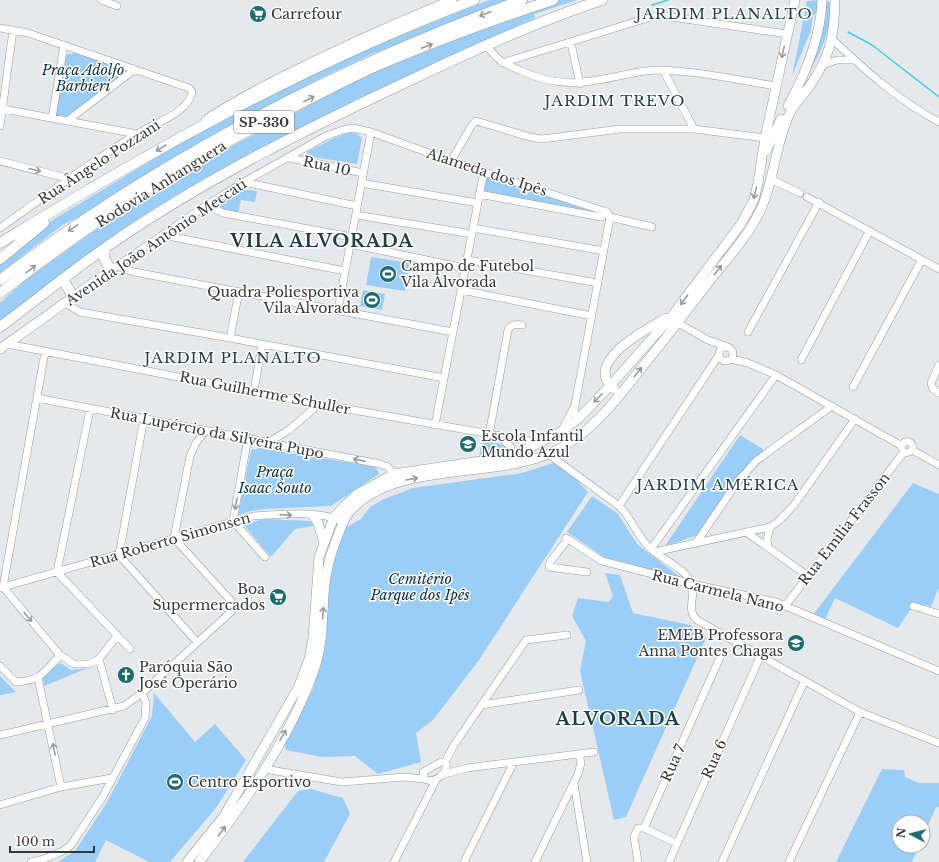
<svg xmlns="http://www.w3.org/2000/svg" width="939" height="862" font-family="'Libre Baskerville',serif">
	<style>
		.green { fill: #9bcef6 }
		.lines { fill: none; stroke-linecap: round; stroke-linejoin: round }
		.stream { stroke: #3fd0df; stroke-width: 1.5 }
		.minor-casing { stroke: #97999b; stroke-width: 8 }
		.major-casing { stroke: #97999b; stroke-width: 10 }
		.highway-casing { stroke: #97999b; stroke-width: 11 }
		.minor { stroke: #fff; stroke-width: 7 }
		.major { stroke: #fff; stroke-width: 9 }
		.highway { stroke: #fff; stroke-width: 10 }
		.oneway { stroke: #9a9b9c }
		.labels { text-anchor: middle; stroke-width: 3; stroke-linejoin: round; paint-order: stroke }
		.shield { fill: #fff; stroke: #727374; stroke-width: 1 }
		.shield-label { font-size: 13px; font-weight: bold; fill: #363738 }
		.poi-label { font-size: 14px; fill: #363738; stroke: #fff; text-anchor: start }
		.park-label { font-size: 14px; font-style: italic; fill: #092f47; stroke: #fff }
		.street-label { font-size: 14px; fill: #363738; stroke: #fff }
		.neighbourhood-label { font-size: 15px; letter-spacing: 1px; fill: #1d3f41; stroke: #fff }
		.district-label { font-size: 18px; font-weight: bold; letter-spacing: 1px; fill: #1d3f41; stroke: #fff }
	</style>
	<rect width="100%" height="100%" fill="#e6e9eb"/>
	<path class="green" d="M489,0H506L370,55L321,78L237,122L168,161L82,216L64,224L0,273V263L42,227L59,216L195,134L275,92L369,48Z
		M559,0H577L534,14L535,18L355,100L231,165L0,321V303L24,281L94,231L156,191L219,153L306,107L331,92L358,79L503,19Z
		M826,0L831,3C832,33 818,58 803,83L822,34L826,16L813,14L811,30L792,76L807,1Z
		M77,53L117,66L120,69L118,79L66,119L55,117L65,56L68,54Z
		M348,133H356L362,138L357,164L306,156L308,151L334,138Z
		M487,176L594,212L483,193Z
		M240,189L257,191L255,202L241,200L238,213L220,209L221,203Z
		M371,257L409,263L405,291L366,285Z
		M363,290L385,294L382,310L360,306Z
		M740,435L764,450L727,490L698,535L665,546Z
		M483,438L515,450L479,457Z
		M261,448L376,467L379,474L331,506L264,509L251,511L238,515L251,450Z
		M553,463L572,475L588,492L479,660L433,720L416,733L421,762L378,774L355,756L322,757L286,750L284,742L313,689L320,663L333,559L346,527L361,519L370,507L384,499L413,488L522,473Z
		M913,483L939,494V589H938L931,607L926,605L913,606L898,628L835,598L824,622L813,615Z
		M592,496L617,513L638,545L683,579L604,557L567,532Z
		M264,519L311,521L313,526L295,529L271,557L243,524Z
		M605,573L620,575L633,613L690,625L706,638L626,817L614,820L580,671L586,641L572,616L578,598L609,602L613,596Z
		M61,663L71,670L88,668L44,686L43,677L54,666Z
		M0,676L16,692L0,695Z
		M154,693L195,742L215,724L246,760L216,808L170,862H149L106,840L95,862H61L59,861L75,851L106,804L152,716Z
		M882,769L904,770L905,777L919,783H939V807H936L923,837V822H899V846H919L912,862H836Z
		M311,789L343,798L350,814L324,862H243L298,791Z"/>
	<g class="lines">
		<path class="stream" d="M652,5L668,0
			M848,32L872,45L939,97"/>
		<g class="minor-casing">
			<path id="minor" d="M101,0L117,6
				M0,28L28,33L189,88L192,92C189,111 159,122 144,130C94,159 47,195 0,228
				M832,39C865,70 899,101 939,122
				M571,43L580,84
				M487,45C495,59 504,64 519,70C557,88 583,84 623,75C634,73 646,70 659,70C698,71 738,80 776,86
				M502,63L651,17L665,16L787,34
				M822,65L837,60H853
				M663,70L694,129
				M3,109L137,134
				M52,118L64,45
				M67,121L134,70
				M0,126L13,30
				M290,158L363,173
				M0,161L70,179
				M451,161L472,125L476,121L530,137L542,139L620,129H694L765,138
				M770,179L800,193
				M244,182L357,206
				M361,183L478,203
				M479,194L601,217L607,212
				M807,197L939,269
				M207,205L223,213L352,237
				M356,215L472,234
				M473,228L604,251
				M163,235L345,271
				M350,244L465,268
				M467,260L598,283
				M117,266L134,272L453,332
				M111,270L207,205L244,182L326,136L343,130L353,128L371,132L451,161L607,212L610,217L652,227
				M461,290L592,316
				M64,302L80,312L230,338L444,378
				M338,310L371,132
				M678,323L708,340L728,347
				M748,332L819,202
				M230,338L239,291
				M7,344L319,404L541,443
				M719 354a7 7 0 1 1 14 0a7 7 0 1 1-14 0Z
				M45,352L3,587L60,655L74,664H89L99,659L117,636
				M731,359L748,363L776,375L902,446
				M801,360L869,232
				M939,365L931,383L933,389L939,393
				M853,387L921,261
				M254,391L262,344
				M37,398L380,464L388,467L394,474
				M90,409L57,572L130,649
				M144,418L119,555L197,642
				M578,419L574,412L575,405L610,217
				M435,425L484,171
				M562,430L574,407
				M489,435L508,330C511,324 515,324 522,325
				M500,437L510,446L513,456
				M901.5 447a5.5 5.5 0 1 1 11 0a5.5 5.5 0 1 1-11 0Z
				M269,442L289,430L319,404
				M912,450L939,465
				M548,454L619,506C633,519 637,538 652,550C663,560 685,568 691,583C697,596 685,609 697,620L860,712L939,743
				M619,506L719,355
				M233,521L248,438
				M233,521L265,557
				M746,532L808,576
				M566,538L602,561L692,584L776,602L939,671
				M568,539L550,562L549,567L587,572
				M696,543L738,481L757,460L832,406
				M768,547L767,540L770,527
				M651,549L776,375
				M654,552L770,527L780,520L794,505L855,419
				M0,588L253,516C281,514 316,510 343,521
				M785,606L904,452
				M913,606L939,614
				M99,659L113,710
				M0,666L16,682C41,681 44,672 60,655
				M38,678L61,787
				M481,705L579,690
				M0,735L124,706L142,693L232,611L231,601L174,538L190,456L196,443L205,431
				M441,762H445C450,770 439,779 431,781L424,779L423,772Z
				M445,762L454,745L526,640L567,635
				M264,769L342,782L405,777L424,779
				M441,775L467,768L594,752
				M574,784L587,862
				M0,805L61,787L112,778
				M644,828L721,655
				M31,862L44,859L63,851L71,845L102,798L145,718L146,703L142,693
				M394,862L436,780
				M464,862L514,762
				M535,862L578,774L581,763L579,754
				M638,862L634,837L638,828H644L676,843
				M669,862L760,657
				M722,862L804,682
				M789,862L860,712"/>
		</g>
		<g class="major-casing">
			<path id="major" d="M788,106C805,75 821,36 822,0
				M206,120C231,103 258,89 286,75C340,48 396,23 452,0
				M766,151L781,119
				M0,349L111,270
				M614,389C581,362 649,328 666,318
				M313,515L318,523L324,543
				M187,862L224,816L298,688L309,659L313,638L319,557L334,517L344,506L357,494L394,474L513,456L562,431L578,419L610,386L671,317L741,224L754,200L758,183L765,138L795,0
				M199,862C243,806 294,732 316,664C324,638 322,610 325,583C327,567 331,553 337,538C341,528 344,516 353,508C400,461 492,479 551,453C590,436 617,399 643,366C665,339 686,312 707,284C726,260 748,237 761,209C774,180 775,146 789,115C794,104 802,96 809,87C831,55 834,37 835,0"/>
		</g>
		<g class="highway-casing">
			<path id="highway" d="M0,243C152,150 307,63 474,0
				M105,249L104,258L111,270
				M0,259L44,223
				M0,280C158,160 336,68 522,0
				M63,280L73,296
				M0,293C94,219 197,155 305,101C330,89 355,75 381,64C438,40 495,19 553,0
				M0,327C35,301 69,273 105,248C202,180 310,127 417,77C478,48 538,21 602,0"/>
		</g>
		<use href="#minor" class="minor"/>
		<use href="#major" class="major"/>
		<use href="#highway" class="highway"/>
	</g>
	<defs><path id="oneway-shaft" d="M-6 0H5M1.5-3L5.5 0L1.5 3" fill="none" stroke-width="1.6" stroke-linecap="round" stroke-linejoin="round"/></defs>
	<g class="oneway">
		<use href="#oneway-shaft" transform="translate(485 14) rotate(159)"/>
		<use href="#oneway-shaft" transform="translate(427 46) rotate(-21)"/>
		<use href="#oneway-shaft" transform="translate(783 52) rotate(102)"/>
		<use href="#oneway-shaft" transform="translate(309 99) rotate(-27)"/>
		<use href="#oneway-shaft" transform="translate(161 148) rotate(150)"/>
		<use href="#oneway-shaft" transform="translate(35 170) rotate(14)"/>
		<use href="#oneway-shaft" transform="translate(755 193) rotate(104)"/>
		<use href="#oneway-shaft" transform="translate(73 228) rotate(146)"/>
		<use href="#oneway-shaft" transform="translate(31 269) rotate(-38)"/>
		<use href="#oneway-shaft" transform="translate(718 270) rotate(-53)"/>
		<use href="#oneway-shaft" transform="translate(684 300) rotate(127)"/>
		<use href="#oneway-shaft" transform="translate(638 372) rotate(-51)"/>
		<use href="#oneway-shaft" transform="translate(598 398) rotate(135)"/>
		<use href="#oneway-shaft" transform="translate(359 460) rotate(-169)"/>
		<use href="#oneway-shaft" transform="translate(412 479) rotate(-10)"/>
		<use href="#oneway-shaft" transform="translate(236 504) rotate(100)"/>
		<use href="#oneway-shaft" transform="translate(286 515) rotate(2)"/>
		<use href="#oneway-shaft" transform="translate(323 613) rotate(-86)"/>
		<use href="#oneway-shaft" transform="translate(28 617) rotate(50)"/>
		<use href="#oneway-shaft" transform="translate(283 735) rotate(-60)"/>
		<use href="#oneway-shaft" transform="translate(54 749) rotate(-101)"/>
		<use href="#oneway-shaft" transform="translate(222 831) rotate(-53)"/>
	</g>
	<defs>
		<g id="supermarket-disc" transform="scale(0.9)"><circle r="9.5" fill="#1e6b6f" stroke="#fff"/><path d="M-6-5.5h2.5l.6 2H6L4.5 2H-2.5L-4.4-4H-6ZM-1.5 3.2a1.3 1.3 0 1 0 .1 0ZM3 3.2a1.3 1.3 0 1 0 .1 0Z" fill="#fff"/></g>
		<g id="stadium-disc" transform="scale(0.9)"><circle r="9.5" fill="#1e6b6f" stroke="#fff"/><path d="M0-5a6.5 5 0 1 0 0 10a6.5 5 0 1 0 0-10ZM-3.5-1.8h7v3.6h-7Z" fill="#fff"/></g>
		<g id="school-disc" transform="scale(0.9)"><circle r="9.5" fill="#1e6b6f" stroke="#fff"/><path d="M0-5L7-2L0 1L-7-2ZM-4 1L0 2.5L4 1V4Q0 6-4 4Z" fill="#fff"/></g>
		<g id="church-disc" transform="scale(0.9)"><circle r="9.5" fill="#1e6b6f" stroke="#fff"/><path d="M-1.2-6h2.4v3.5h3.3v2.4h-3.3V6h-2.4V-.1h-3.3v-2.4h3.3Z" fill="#fff"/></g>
	</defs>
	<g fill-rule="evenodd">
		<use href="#supermarket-disc" x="258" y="14"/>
		<use href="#stadium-disc" x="388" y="274"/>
		<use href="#stadium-disc" x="372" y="300"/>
		<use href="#school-disc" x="468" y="444"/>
		<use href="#supermarket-disc" x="278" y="597"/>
		<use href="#school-disc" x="796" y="643"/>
		<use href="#church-disc" x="126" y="675"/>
		<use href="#stadium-disc" x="175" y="782"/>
	</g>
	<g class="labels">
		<rect class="shield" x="234" y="111" width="60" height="22" rx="3"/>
		<g class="shield-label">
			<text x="264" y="127">SP-330</text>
		</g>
		<g class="poi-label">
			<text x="271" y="19">Carrefour</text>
			<text x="401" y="271">Campo de Futebol<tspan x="401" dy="16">Vila Alvorada</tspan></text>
			<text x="359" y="297" text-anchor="end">Quadra Poliesportiva<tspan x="359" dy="16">Vila Alvorada</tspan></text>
			<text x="481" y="441">Escola Infantil<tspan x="481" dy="16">Mundo Azul</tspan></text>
			<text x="265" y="594" text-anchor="end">Boa<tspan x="265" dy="16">Supermercados</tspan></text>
			<text x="783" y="640" text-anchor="end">EMEB Professora<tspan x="783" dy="16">Anna Pontes Chagas</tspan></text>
			<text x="139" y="672">Paróquia São<tspan x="139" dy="16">José Operário</tspan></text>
			<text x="188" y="787">Centro Esportivo</text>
		</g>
		<g class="park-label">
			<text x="83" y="75">Praça Adolfo<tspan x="83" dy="16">Barbieri</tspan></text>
			<text x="275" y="477">Praça<tspan x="275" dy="16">Isaac Souto</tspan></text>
			<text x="420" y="584">Cemitério<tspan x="420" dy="16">Parque dos Ipês</tspan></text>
		</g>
		<g class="street-label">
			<text transform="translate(99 162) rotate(-33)" y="5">Rua Ângelo Pozzani</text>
			<text transform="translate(327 166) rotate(12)" y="5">Rua 10</text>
			<text transform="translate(487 172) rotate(18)" y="5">Alameda dos Ipês</text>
			<text transform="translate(161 184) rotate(-32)" y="5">Rodovia Anhanguera</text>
			<text transform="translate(156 242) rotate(-34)" y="5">Avenida João Antônio Meccati</text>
			<text transform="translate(265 393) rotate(11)" y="5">Rua Guilherme Schuller</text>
			<text transform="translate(217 433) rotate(11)" y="5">Rua Lupércio da Silveira Pupo</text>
			<text transform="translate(844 529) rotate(-52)" y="5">Rua Emilia Frasson</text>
			<text transform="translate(170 540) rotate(-16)" y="5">Rua Roberto Simonsen</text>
			<text transform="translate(718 591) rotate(14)" y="5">Rua Carmela Nano</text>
			<text transform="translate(714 759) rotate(-66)" y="5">Rua 6</text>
			<text transform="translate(673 763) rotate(-66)" y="5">Rua 7</text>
		</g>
		<g class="neighbourhood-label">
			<text x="724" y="19">JARDIM PLANALTO</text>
			<text x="615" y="106">JARDIM TREVO</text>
			<text x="233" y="363">JARDIM PLANALTO</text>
			<text x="718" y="490">JARDIM AMÉRICA</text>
		</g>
		<g class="district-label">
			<text x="322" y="247">VILA ALVORADA</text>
			<text x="618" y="725">ALVORADA</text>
		</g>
	</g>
	<g transform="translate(911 834) rotate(277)"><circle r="19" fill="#ffffff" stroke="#afafaf"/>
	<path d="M0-3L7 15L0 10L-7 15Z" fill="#1e6b6f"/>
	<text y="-6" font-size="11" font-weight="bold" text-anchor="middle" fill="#363738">N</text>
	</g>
	<path d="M10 846v6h84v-6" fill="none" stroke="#363738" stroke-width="2"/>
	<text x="16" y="846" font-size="12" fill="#363738" stroke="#ffffff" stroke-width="3" paint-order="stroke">100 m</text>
</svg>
